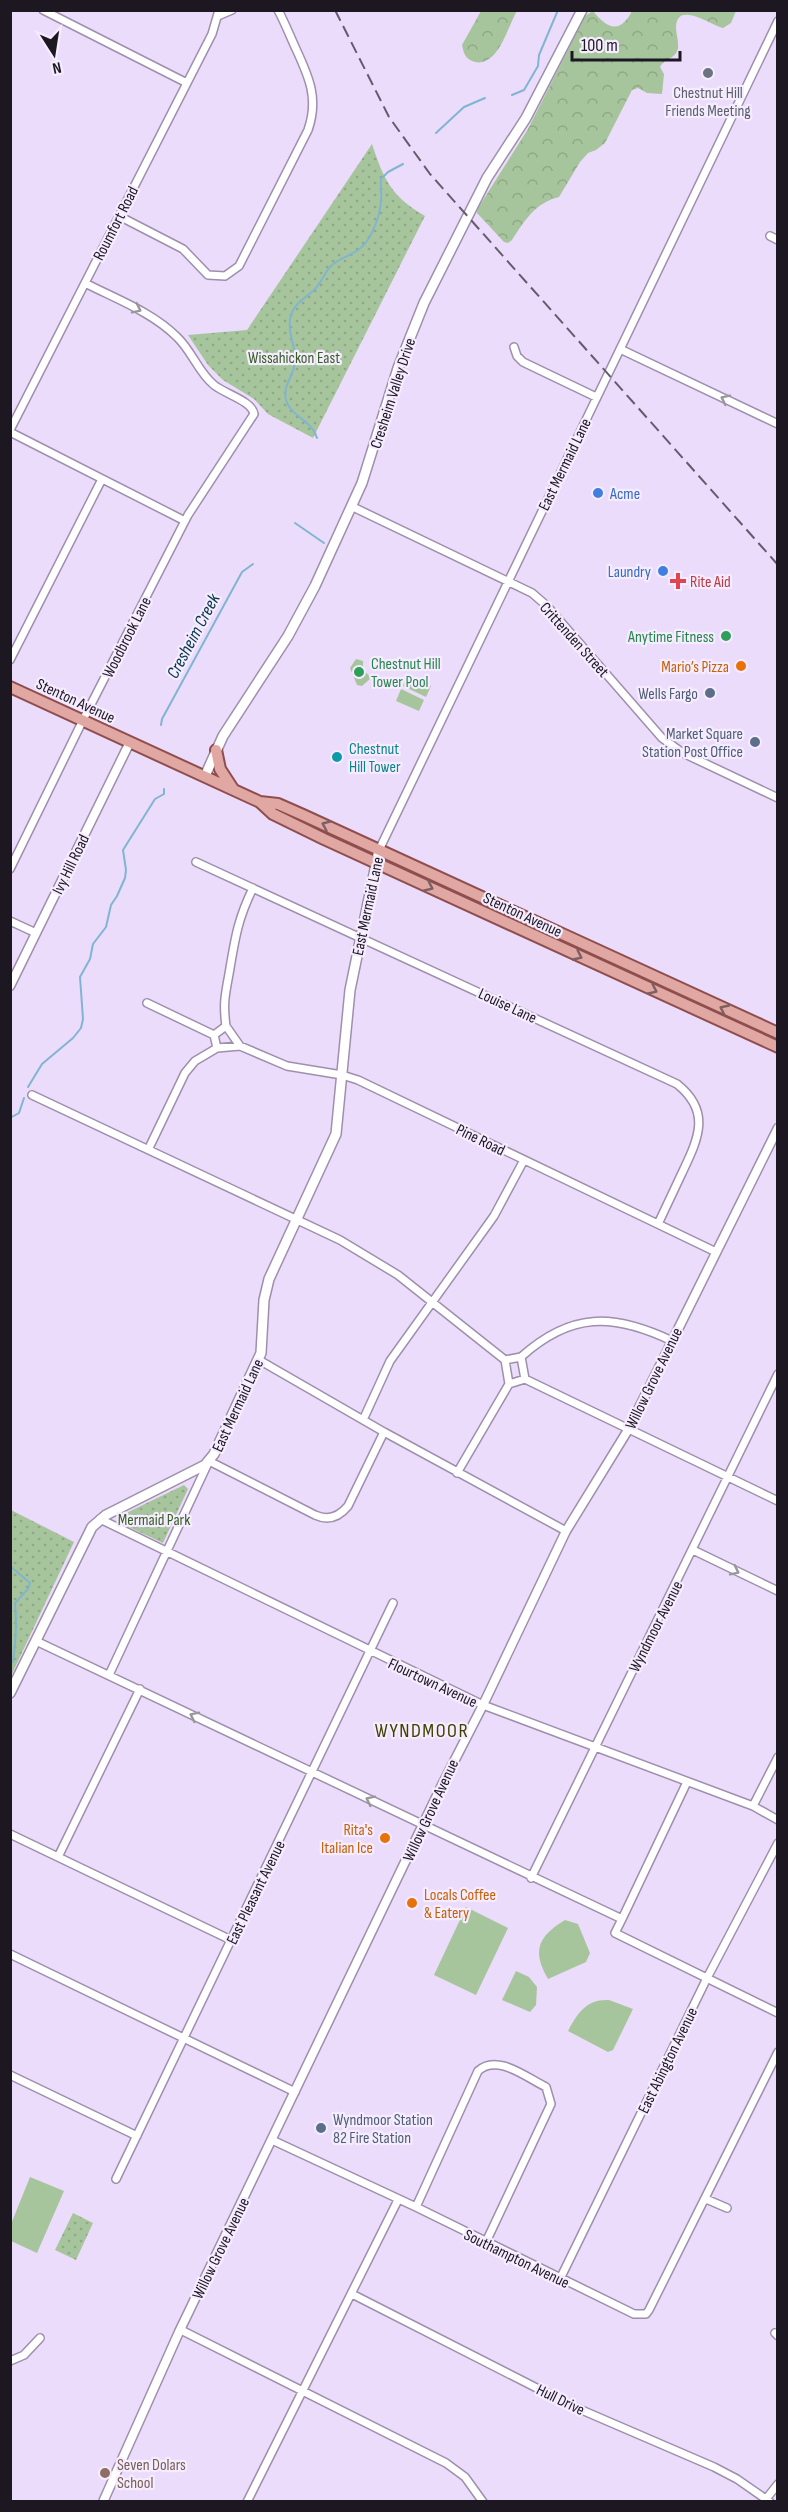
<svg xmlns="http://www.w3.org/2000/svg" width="788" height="2512" font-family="'Sofia Sans Condensed',sans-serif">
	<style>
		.grass { fill: url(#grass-dots) }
		.forest { fill: url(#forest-crowns) }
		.garden { fill: #a7c59c }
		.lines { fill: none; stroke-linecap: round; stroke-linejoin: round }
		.stream { stroke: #80b5d2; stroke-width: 2 }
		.minor-casing { stroke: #9e8fac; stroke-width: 10 }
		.tertiary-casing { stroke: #9e8fac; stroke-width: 11 }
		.secondary-casing { stroke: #9e8fac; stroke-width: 12 }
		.primary-casing { stroke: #8f4e4e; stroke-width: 14 }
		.minor { stroke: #fff; stroke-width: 7 }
		.tertiary { stroke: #fff; stroke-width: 8 }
		.secondary { stroke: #fff; stroke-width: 9 }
		.primary { stroke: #e0a7a3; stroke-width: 10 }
		.rail { stroke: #645b6d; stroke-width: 2; stroke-dasharray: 12 6; stroke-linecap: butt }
		.oneway { stroke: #99979c }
		.oneway2 { stroke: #7e5f62 }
		.worship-dot { fill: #6b7280; stroke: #f6ecff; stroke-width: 2 }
		.shop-dot { fill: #3f7fe0; stroke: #f6ecff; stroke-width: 2 }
		.health-dot { fill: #e0444e; stroke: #f6ecff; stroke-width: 2 }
		.leisure-dot { fill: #2e9e5b; stroke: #f6ecff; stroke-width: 2 }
		.food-dot { fill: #e8710a; stroke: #f6ecff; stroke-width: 2 }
		.service-dot { fill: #5c6f8a; stroke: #f6ecff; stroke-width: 2 }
		.culture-dot { fill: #0f9aa8; stroke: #f6ecff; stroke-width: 2 }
		.education-dot { fill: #8d6e63; stroke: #f6ecff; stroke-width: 2 }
		.labels { text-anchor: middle; stroke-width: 4.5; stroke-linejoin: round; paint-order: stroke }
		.worship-label { font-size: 16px; fill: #5b616d; stroke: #f6ecff }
		.street-label { font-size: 16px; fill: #1d1722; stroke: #f6ecff }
		.park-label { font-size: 16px; fill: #355e24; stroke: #f6ecff }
		.shop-label { font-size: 16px; fill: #366cbe; stroke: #f6ecff; text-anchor: start }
		.health-label { font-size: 16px; fill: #be3a42; stroke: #f6ecff; text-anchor: start }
		.leisure-label { font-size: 16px; fill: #27864d; stroke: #f6ecff; text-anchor: end }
		.food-label { font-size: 16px; fill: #c56008; stroke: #f6ecff; text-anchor: end }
		.service-label { font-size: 16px; fill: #4e5e75; stroke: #f6ecff; text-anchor: end }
		.culture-label { font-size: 16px; fill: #0d838f; stroke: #f6ecff; text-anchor: start }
		.education-label { font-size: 16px; fill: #785e54; stroke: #f6ecff; text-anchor: start }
		.water-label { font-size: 18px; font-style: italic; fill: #06364a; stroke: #f6ecff }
		.quarter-label { font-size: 20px; letter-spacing: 1.5px; fill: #404100; stroke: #f6ecff }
	</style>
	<defs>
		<pattern id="grass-dots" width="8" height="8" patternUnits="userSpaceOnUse" patternTransform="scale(1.5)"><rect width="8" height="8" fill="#a7c59c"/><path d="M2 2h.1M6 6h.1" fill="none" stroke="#8fa886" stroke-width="1.8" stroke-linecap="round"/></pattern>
		<pattern id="forest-crowns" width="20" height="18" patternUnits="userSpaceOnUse" patternTransform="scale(1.5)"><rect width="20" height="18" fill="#a7c59c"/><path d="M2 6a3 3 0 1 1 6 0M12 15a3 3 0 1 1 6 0" fill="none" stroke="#8fa886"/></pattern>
	</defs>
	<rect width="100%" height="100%" fill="#ecdcfb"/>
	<path class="grass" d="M372,144C384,180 391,196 425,216L313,438L268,414L254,399L223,380L208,365L188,335L247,330Z
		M184,1485L188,1489L163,1543L116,1521L118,1517Z
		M11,1510L74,1542L11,1676L10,1675Z
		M73,2213L93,2223L76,2260L55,2250Z"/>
	<path class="forest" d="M481,11H517C508,25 499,67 475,62C465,59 464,54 462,45Z
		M593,11C606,27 619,36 632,11H736L731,23L723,28C712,26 677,0 676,27C676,35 680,44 677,51C674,59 664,59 660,67L664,74L662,94L647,93L638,88L632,90L605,143L596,150L588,153L580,162L559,197C535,203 525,220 512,240L508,243L504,242L477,213L478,208L528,129L585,16Z"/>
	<path class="garden" d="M356,659L363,661V669L371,678L362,686L357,685L350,668Z
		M407,675L431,686L426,697L403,686Z
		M401,689L424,700L419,711L396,701Z
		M466,1907L508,1928L476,1995L434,1975Z
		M565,1920L578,1924L590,1953L586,1962L548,1979C531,1950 539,1936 565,1920Z
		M516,1971L529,1977L537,1987L536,2005L530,2012L502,2000Z
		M609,2000L633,2009L613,2050L608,2052L568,2031C578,2012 587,1999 609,2000Z
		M30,2177L64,2191L37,2253L11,2241V2224Z"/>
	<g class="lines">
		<path class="stream" d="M512,95L524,90L538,66L539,55L558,10
			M436,133L464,107L485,98
			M317,438C312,420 291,417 286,400C282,385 295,375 295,361C296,346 286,330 291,315C295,302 306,298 315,289C322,282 324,273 331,266C337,259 350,256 358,250C371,242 380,216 381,201C382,194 380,186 381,179L388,172L403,164
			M295,523L324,543
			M161,725L162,719L242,572L253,564
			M28,1087L42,1064L73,1038L81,1028L83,1019L80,977L90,959L93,944L106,927L111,905L117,896L125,878L126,870L123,850L155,799L164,794V789
			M10,1118L19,1113L24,1098
			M10,1566L30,1583L28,1589L15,1603C17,1624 16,1641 13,1662"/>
		<g class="minor-casing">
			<path id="minor" d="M43,10L187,83
				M218,16L232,10
				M119,216L183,249L208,275L225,276L239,266L308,130C319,99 309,77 296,49C290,36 285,23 278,10
				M770,236L778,240
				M514,347L517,356L523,362L596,397
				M620,349L778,424
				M10,430L212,34L219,10
				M10,432L185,521
				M353,507L532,593L547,606L662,738L683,753L778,798
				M10,660L102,479
				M379,850L778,21
				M196,862L677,1084C712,1112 698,1139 682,1173C674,1190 666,1207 658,1224
				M10,869L83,720L188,515L254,414C252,401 225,394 214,385C198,372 192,351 177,337C152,312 116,299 85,283
				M10,921L36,933
				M147,1003L214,1035
				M226,1026C223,1004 225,995 229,974C235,939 237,921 253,888
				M240,1046L226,1026L214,1035L217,1048L240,1046L287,1066L342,1075L358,1080L716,1252
				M32,1095L340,1240L398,1275L505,1360
				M149,1148L185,1073L195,1061L217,1048
				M521,1357C571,1312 613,1313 672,1341
				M521,1357L525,1379L509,1384L505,1360Z
				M259,1360L384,1432L566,1531
				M525,1379L778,1501
				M363,1420L390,1361L494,1216L524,1160
				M457,1473L509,1384
				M100,1519L483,1705L753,1806L778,1820
				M693,1550L778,1591
				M36,1641L622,1919L615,1933L778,2013
				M109,1675L209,1461L315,1515C328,1521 339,1517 348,1506L384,1432
				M753,1806L778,1757
				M10,1834L231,1940
				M58,1857L140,1689
				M531,1878L778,1374
				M622,1919L687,1782
				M10,1954L295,2092
				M10,2075L137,2136
				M272,2140L416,2207L634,2314H646L649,2310L778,2052
				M116,2179L393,1603
				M706,2199L727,2208
				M416,2207L478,2071C497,2053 527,2078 546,2087L551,2104L486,2242
				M560,2279L707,1978L778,1843
				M352,2294L570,2405L714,2467L737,2479L770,2502
				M181,2330L446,2463L465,2477L483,2502
				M775,2333L778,2336
				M10,2361L24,2355L40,2338
				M766,2499L778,2484
				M247,2502L398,2200"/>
		</g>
		<g class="tertiary-casing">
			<path id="tertiary" d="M10,986L130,742
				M103,2502L179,2332L443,1783L483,1705L566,1531L628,1430L778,1128"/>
		</g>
		<g class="secondary-casing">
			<path id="secondary" d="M205,776L223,736L288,636L315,586L362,483L398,368L424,303L487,178L526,118L582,10
				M10,1693L92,1527L106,1515L205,1465L214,1454L261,1353L264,1300L269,1279L336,1134L350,990L379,850"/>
		</g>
		<g class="primary-casing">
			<path id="primary" d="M10,687L260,802L278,804L303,815L778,1033
				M216,750L220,769L233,789
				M260,802L273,814L324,839L778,1047"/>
		</g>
		<use href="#minor" class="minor"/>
		<use href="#tertiary" class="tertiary"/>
		<use href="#secondary" class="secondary"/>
		<use href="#primary" class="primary"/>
		<path class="rail" d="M335,10L389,117L430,174L778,565"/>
	</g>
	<defs><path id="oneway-chevron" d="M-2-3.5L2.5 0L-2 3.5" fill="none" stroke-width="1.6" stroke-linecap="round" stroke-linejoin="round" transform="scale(1.5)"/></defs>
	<g class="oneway">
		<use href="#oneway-chevron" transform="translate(137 309) rotate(26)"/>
		<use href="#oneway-chevron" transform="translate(725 399) rotate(-154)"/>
		<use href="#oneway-chevron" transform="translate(735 1571) rotate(26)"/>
		<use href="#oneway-chevron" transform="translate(194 1716) rotate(-154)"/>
		<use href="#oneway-chevron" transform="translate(370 1800) rotate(-154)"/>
	</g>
	<g class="oneway2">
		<use href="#oneway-chevron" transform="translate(326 825) rotate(-156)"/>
		<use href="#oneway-chevron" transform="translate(429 887) rotate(25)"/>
		<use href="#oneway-chevron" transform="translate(578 956) rotate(25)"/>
		<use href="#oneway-chevron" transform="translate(653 990) rotate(25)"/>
		<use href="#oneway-chevron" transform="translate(724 1009) rotate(-155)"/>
	</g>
	<circle class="worship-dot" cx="708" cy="73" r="6"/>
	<g class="shop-dot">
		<circle cx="598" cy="493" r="6"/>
		<circle cx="663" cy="571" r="6"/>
	</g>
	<path class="health-dot" d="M675 572h6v6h6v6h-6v6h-6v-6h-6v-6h6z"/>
	<g class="leisure-dot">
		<circle cx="726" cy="636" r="6"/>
		<circle cx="359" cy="672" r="6"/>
	</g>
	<g class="food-dot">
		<circle cx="741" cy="666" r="6"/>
		<circle cx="385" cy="1838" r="6"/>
		<circle cx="412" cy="1903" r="6"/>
	</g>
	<g class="service-dot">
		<circle cx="710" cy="693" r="6"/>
		<circle cx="755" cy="742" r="6"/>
		<circle cx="321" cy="2128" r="6"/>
	</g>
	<circle class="culture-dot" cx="337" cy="757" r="6"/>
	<circle class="education-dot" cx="105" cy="2473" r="6"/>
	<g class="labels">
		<g class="worship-label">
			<text x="708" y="98">Chestnut Hill<tspan x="708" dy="18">Friends Meeting</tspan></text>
		</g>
		<g class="street-label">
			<text transform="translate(115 223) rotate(-63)" y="6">Roumfort Road</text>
			<text transform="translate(392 393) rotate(-72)" y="6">Cresheim Valley Drive</text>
			<text transform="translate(564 464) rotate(-64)" y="6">East Mermaid Lane</text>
			<text transform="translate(126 637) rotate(-63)" y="6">Woodbrook Lane</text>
			<text transform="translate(575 639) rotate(48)" y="6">Crittenden Street</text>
			<text transform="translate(76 700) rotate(25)" y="6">Stenton Avenue</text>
			<text transform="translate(70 864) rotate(-64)" y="6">Ivy Hill Road</text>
			<text transform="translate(367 906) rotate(-78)" y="6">East Mermaid Lane</text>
			<text transform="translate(523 914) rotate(25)" y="6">Stenton Avenue</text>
			<text transform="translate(508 1005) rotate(25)" y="6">Louise Lane</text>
			<text transform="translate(481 1139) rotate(26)" y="6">Pine Road</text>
			<text transform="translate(653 1378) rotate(-64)" y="6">Willow Grove Avenue</text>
			<text transform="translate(237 1405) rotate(-65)" y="6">East Mermaid Lane</text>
			<text transform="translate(655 1626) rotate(-63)" y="6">Wyndmoor Avenue</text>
			<text transform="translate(433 1682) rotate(25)" y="6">Flourtown Avenue</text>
			<text transform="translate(430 1810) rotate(-65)" y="6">Willow Grove Avenue</text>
			<text transform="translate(255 1892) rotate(-64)" y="6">East Pleasant Avenue</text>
			<text transform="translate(667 2060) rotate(-64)" y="6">East Abington Avenue</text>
			<text transform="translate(220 2248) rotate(-64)" y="6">Willow Grove Avenue</text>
			<text transform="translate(517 2258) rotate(26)" y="6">Southampton Avenue</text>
			<text transform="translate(561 2399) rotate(26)" y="6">Hull Drive</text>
		</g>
		<g class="park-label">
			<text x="294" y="363">Wissahickon East</text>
			<text x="154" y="1525">Mermaid Park</text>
		</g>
		<g class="shop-label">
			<text x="610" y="499">Acme</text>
			<text x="651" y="577" text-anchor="end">Laundry</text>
		</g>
		<g class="health-label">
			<text x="690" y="587">Rite Aid</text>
		</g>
		<g class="leisure-label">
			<text x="714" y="642">Anytime Fitness</text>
			<text x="371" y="669" text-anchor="start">Chestnut Hill<tspan x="371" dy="18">Tower Pool</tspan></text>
		</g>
		<g class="food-label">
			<text x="729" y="672">Mario’s Pizza</text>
			<text x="373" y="1835">Rita's<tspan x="373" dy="18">Italian Ice</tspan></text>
			<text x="424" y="1900" text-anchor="start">Locals Coffee<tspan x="424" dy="18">&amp; Eatery</tspan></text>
		</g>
		<g class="service-label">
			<text x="698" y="699">Wells Fargo</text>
			<text x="743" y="739">Market Square<tspan x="743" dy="18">Station Post Office</tspan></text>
			<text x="333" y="2125" text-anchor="start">Wyndmoor Station<tspan x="333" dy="18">82 Fire Station</tspan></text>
		</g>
		<g class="culture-label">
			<text x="349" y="754">Chestnut<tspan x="349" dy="18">Hill Tower</tspan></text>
		</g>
		<g class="education-label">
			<text x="117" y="2470">Seven Dolars<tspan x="117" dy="18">School</tspan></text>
		</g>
		<g class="water-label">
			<text transform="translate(193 636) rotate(-62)" y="6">Cresheim Creek</text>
		</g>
		<g class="quarter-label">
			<text x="422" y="1737">WYNDMOOR</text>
		</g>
	</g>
	<rect width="788" height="2512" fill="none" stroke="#1d1722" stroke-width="24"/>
	<g transform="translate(54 54) rotate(168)" stroke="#f6ecff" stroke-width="4.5" paint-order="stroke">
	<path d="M0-4.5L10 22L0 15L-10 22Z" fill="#1d1722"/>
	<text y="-9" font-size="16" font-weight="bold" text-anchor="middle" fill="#1d1722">N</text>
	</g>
	<path d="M572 51v9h108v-9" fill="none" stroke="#1d1722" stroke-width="3"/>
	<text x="581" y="51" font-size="18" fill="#1d1722" stroke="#f6ecff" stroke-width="4.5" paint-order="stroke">100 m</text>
</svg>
